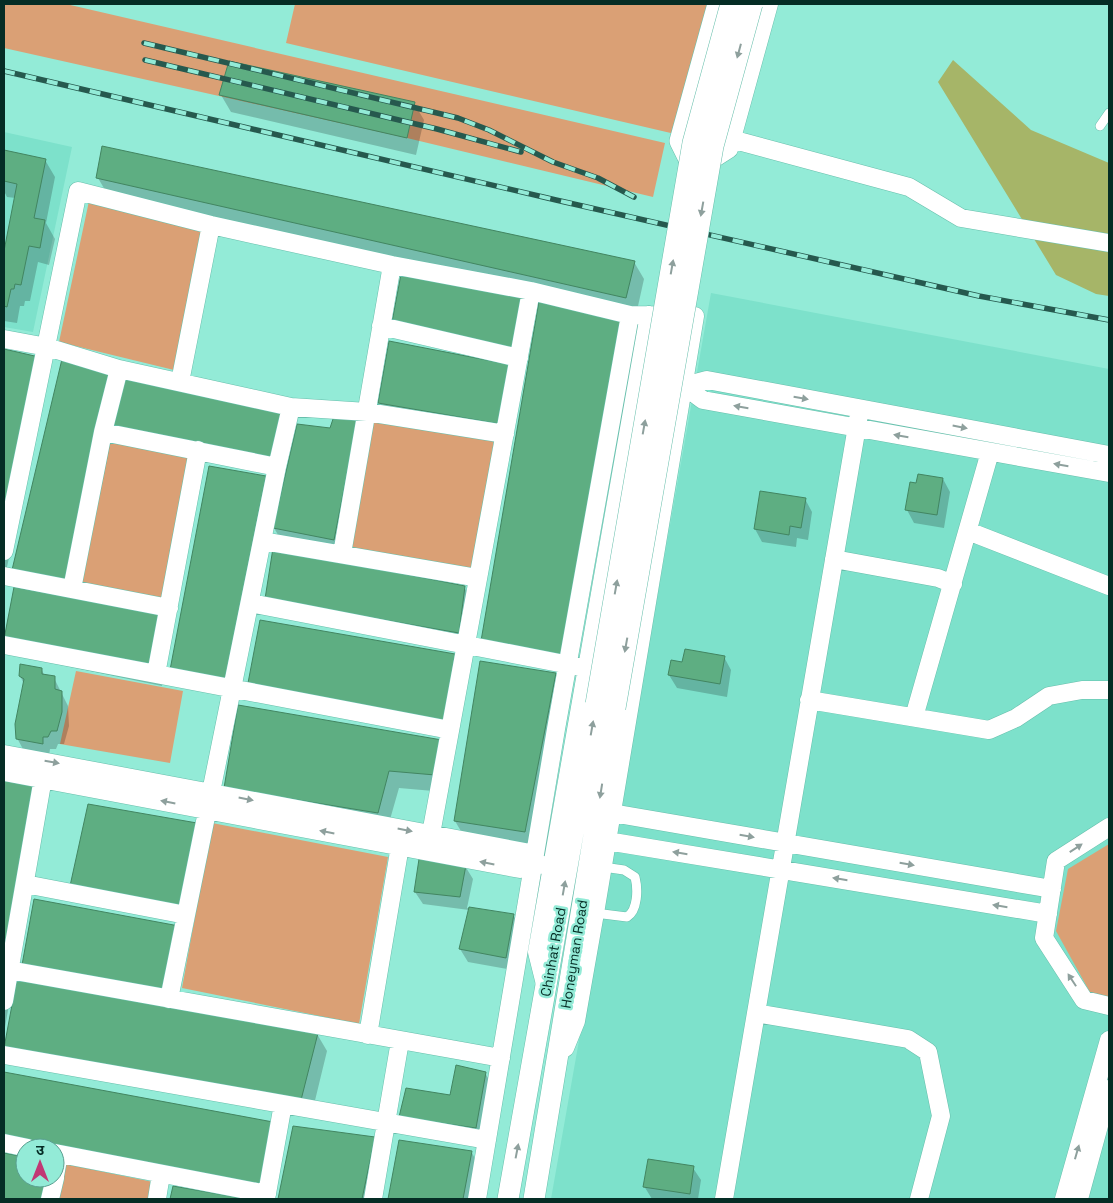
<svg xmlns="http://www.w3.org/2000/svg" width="1113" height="1203" font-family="'Space Grotesk','Noto Sans Devanagari',sans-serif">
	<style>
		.built { fill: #7de1cb }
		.green { fill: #daa075 }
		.water { fill: #a6b568 }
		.shadow { fill: #0003 }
		.building { fill: #5eae82; stroke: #428561 }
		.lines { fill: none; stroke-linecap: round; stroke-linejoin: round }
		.service-casing { stroke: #67bfac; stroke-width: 10 }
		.minor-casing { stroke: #67bfac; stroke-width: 19 }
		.tertiary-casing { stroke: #67bfac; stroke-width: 22 }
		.service { stroke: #fff; stroke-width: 9 }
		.minor { stroke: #fff; stroke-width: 18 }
		.tertiary { stroke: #fff; stroke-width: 21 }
		.rail-casing { stroke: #26594e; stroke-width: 5.5 }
		.rail { stroke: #93ebd7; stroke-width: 4; stroke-dasharray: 11; stroke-linecap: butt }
		.tertiary-bridge-casing { stroke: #67bfac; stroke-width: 22; stroke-linecap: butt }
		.tertiary-bridge { stroke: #fff; stroke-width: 21 }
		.oneway { fill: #8ea09d }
		.labels { text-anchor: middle; stroke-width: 5; stroke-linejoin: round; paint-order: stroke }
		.street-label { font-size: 14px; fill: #052d25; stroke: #93ebd7 }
	</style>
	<rect width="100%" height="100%" fill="#93ebd7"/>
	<path class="built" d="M4,132L72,147L33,332L4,327Z
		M711,293L1109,369V1199H551Z"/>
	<path class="green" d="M4,4H66L665,143L653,197L407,138L4,48Z
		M295,4H710L675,134L286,43Z
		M89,201L202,229L174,370L59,342Z
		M372,416L494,440L475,573L345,549Z
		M109,438L193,455L164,604L79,586Z
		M76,671L183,691L170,763L60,744Z
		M212,823L388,857L359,1024L182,988Z
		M1109,844V998L1091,994L1056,931L1068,869Z
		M66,1164L153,1182L149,1199H59Z"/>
	<path class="water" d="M953,60L1031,130L1109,163V296L1096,294L1056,275L938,82Z"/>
	<path class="shadow" d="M221,95L414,103L424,120L416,155L231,112Z
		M4,152L45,160L55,177L46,223L55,239L49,265L38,262L30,301H25L24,306H20L17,323L4,321V258L16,198L7,197L4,191Z
		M98,178L634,262L644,279L636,315L108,195Z
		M523,296L510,441L390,420L380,403L498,363Z
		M4,351L38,358L48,375L4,581Z
		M357,419L343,557L284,545L274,528L331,429Z
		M114,426L78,600L170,632L162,686L13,655L4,639L15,588L24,590L13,570Z
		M266,477L276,494L234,697L181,687Z
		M943,479L950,492L944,528L914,523L907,510Z
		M805,499L812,512L808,540L797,538L796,547L762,542L755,529Z
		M464,587L474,604L468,650L276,617Z
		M724,657L731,670L727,697L677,688L669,675L683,664Z
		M41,669L45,676L54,678L68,706L69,726L64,744H58L56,749H50L49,756L24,751L17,738L24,684L20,676Z
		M555,674L565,691L534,849L465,838L455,821Z
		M451,759L445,792L399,788L387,830L226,787Z
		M4,782L34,787L44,804L4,1033Z
		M196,824L190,925L81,903Z
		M465,866L473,879L467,908L513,915L521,928L513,970L468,962L460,949L469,910L423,904L415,892Z
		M175,1008L317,1034L327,1051L311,1117Z
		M4,1073L272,1123L55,1148H25L4,1151Z
		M485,1073L495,1090L485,1145L411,1135L451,1096Z
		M294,1127L374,1138L375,1199H280Z
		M400,1142L472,1153L481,1170L476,1199H389Z
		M4,1155L25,1158V1178L57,1199H4Z
		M693,1168L701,1180L698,1199H652L644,1186Z
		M174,1187L240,1199H172Z"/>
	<path class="building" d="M229,61L415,102L407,138L219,95Z
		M102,146L635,261L626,298L96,178Z
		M4,150L46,159L34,218L45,220L40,248L29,246L21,285L15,284L14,289H11L7,307L4,306V251L17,184L4,181Z
		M402,269L524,295L514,350L392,322Z
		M539,301L623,321L564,658L481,641Z
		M389,341L512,365L500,424L378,403Z
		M4,349L39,357L4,523Z
		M62,359L112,372L69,582L12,570Z
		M125,377L285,412L274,460L113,427Z
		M334,416L358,418L334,540L273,528L297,424L330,428Z
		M209,466L266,476L225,680L170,670Z
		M918,474L943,478L937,515L905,510L910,482L916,483Z
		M760,491L806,498L801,528L790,526L789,535L754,529Z
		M273,548L465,586L459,633L265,599Z
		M14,587L161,614L153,669L4,639Z
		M260,620L455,654L444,721L248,683Z
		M685,649L725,656L720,684L668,675L671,660L682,662Z
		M480,661L556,673L525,832L454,821Z
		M20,664L42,668V674L55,676V689L62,691V712L57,731H51L48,737H43V744L16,739L15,724L24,679L19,676Z
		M238,705L442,740L435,775L389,771L378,813L224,788Z
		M4,781L35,786L4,962Z
		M88,804L197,823L180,909L70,886Z
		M419,859L466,865L460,897L414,892Z
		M34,899L179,926L165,991L22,965Z
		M469,907L514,914L506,958L459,949Z
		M17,978L318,1033L301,1100L4,1048Z
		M456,1065L486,1072L476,1128L399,1117L406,1088L450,1095Z
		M4,1072L273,1122L261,1186L4,1137Z
		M293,1126L375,1137L362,1199H278Z
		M399,1140L472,1151L463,1199H388Z
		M4,1153L25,1157V1178H49L44,1199H4Z
		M648,1159L694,1166L690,1194L643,1187Z
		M173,1186L247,1199H170Z"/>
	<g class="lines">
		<g class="service-casing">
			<path id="service" d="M1100,126L1109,113
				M595,913L627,917C638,910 638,889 635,877L624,870L603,867"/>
		</g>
		<g class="minor-casing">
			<path id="minor" d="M731,139L909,187L961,218L1109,243
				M704,165L729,149L769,4
				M381,326L519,358
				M4,339L47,347L119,369L291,407L367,412L505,434
				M180,382L211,225
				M684,386L703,400L1109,473
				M684,386L707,380L1109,455
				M103,432L277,467
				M968,531L1109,586
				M263,541L478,578
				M4,551L78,191L211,225L392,265L531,291L630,315L695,316L595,913L576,1021L565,1048
				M342,554L392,265
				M834,559L938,578L953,584
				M4,576L169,608
				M72,589L103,432L119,369
				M250,603L580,667
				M4,645L450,730
				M156,674L198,450
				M809,700L989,730L1016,718L1049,696L1082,690H1109
				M914,717L990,452
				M4,754L525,852L534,863
				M4,772L520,869L534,863L543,865
				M612,813L1052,889
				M1109,827L1056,861L1044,938L1084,1000L1109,1006
				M431,834L531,291
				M607,841L1048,914
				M25,884L186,915
				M9,970L501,1058
				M545,984L537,952L649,315
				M169,999L277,467L291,407
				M4,1001L43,778
				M756,1013L908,1039L928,1052L941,1116L919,1199
				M368,1035L400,846
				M4,1055L487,1140
				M4,1143L28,1148
				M55,1153L267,1194
				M55,1176L59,1154
				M50,1199L55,1178
				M157,1199L161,1174
				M266,1199L283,1104
				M373,1199L400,1041
				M477,1199L556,729L630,315
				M724,1199L860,409
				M1064,1199L1109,1040
				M1079,1199L1109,1089"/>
		</g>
		<g class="tertiary-casing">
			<path id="tertiary" d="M695,171L680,141L718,4
				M508,1199L596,704
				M534,1199L615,708"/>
		</g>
		<use href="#service" class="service"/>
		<use href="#minor" class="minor"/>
		<use href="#tertiary" class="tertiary"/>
		<g class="rail-casing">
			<path id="rail" d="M144,43L458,118L489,130L553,162L598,178L634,197
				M145,60L437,129L521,152
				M4,71L556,200L979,296L1109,320"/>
		</g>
		<use href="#rail" class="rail"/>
		<g class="tertiary-bridge-casing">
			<path id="tertiary-bridge" d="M596,704L693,143L731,4
				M615,708L713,146L752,4"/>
		</g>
		<use href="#tertiary-bridge" class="tertiary-bridge"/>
	</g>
	<defs><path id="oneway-solid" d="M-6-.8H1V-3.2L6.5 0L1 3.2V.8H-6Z" transform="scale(1.25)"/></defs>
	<g class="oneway">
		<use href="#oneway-solid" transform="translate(739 51) rotate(105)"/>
		<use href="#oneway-solid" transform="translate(702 209) rotate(100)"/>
		<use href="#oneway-solid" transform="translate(672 267) rotate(-80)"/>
		<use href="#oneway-solid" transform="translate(801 398) rotate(10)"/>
		<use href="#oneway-solid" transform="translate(741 407) rotate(-170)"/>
		<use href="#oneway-solid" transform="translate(644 427) rotate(-80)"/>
		<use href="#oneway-solid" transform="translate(960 427) rotate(11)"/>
		<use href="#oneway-solid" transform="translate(901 436) rotate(-170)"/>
		<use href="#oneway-solid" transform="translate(1061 465) rotate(-170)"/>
		<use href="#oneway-solid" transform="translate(616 587) rotate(-80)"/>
		<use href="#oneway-solid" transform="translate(626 645) rotate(100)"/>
		<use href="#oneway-solid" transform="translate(592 728) rotate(-80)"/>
		<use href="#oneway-solid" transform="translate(52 762) rotate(10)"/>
		<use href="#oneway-solid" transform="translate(601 791) rotate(99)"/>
		<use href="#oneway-solid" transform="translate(246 799) rotate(11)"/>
		<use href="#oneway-solid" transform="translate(168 802) rotate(-169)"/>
		<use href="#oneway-solid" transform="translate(405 830) rotate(11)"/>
		<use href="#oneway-solid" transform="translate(327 832) rotate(-169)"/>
		<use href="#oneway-solid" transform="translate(747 836) rotate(10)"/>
		<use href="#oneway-solid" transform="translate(1076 848) rotate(-33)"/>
		<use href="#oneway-solid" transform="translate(680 853) rotate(-171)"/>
		<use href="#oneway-solid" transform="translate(487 863) rotate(-169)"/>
		<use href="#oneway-solid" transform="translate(907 864) rotate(10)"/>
		<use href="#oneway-solid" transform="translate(840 879) rotate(-171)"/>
		<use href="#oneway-solid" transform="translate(564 888) rotate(-80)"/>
		<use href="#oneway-solid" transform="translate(1000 906) rotate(-171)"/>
		<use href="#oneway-solid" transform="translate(1072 980) rotate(-123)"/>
		<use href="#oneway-solid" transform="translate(517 1151) rotate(-79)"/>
		<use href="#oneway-solid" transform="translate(1077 1152) rotate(-74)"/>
	</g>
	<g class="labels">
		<g class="street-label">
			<text transform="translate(553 952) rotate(-80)" y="5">Chinhat Road</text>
			<text transform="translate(574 954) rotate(-81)" y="5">Honeyman Road</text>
		</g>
	</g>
	<rect width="1113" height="1203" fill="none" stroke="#052d25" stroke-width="10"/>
	<g transform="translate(40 1163)"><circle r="24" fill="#93ebd7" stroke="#5a9f90"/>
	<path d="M0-4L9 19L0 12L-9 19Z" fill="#c13874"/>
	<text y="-8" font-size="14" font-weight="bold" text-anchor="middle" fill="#052d25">उ</text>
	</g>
</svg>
